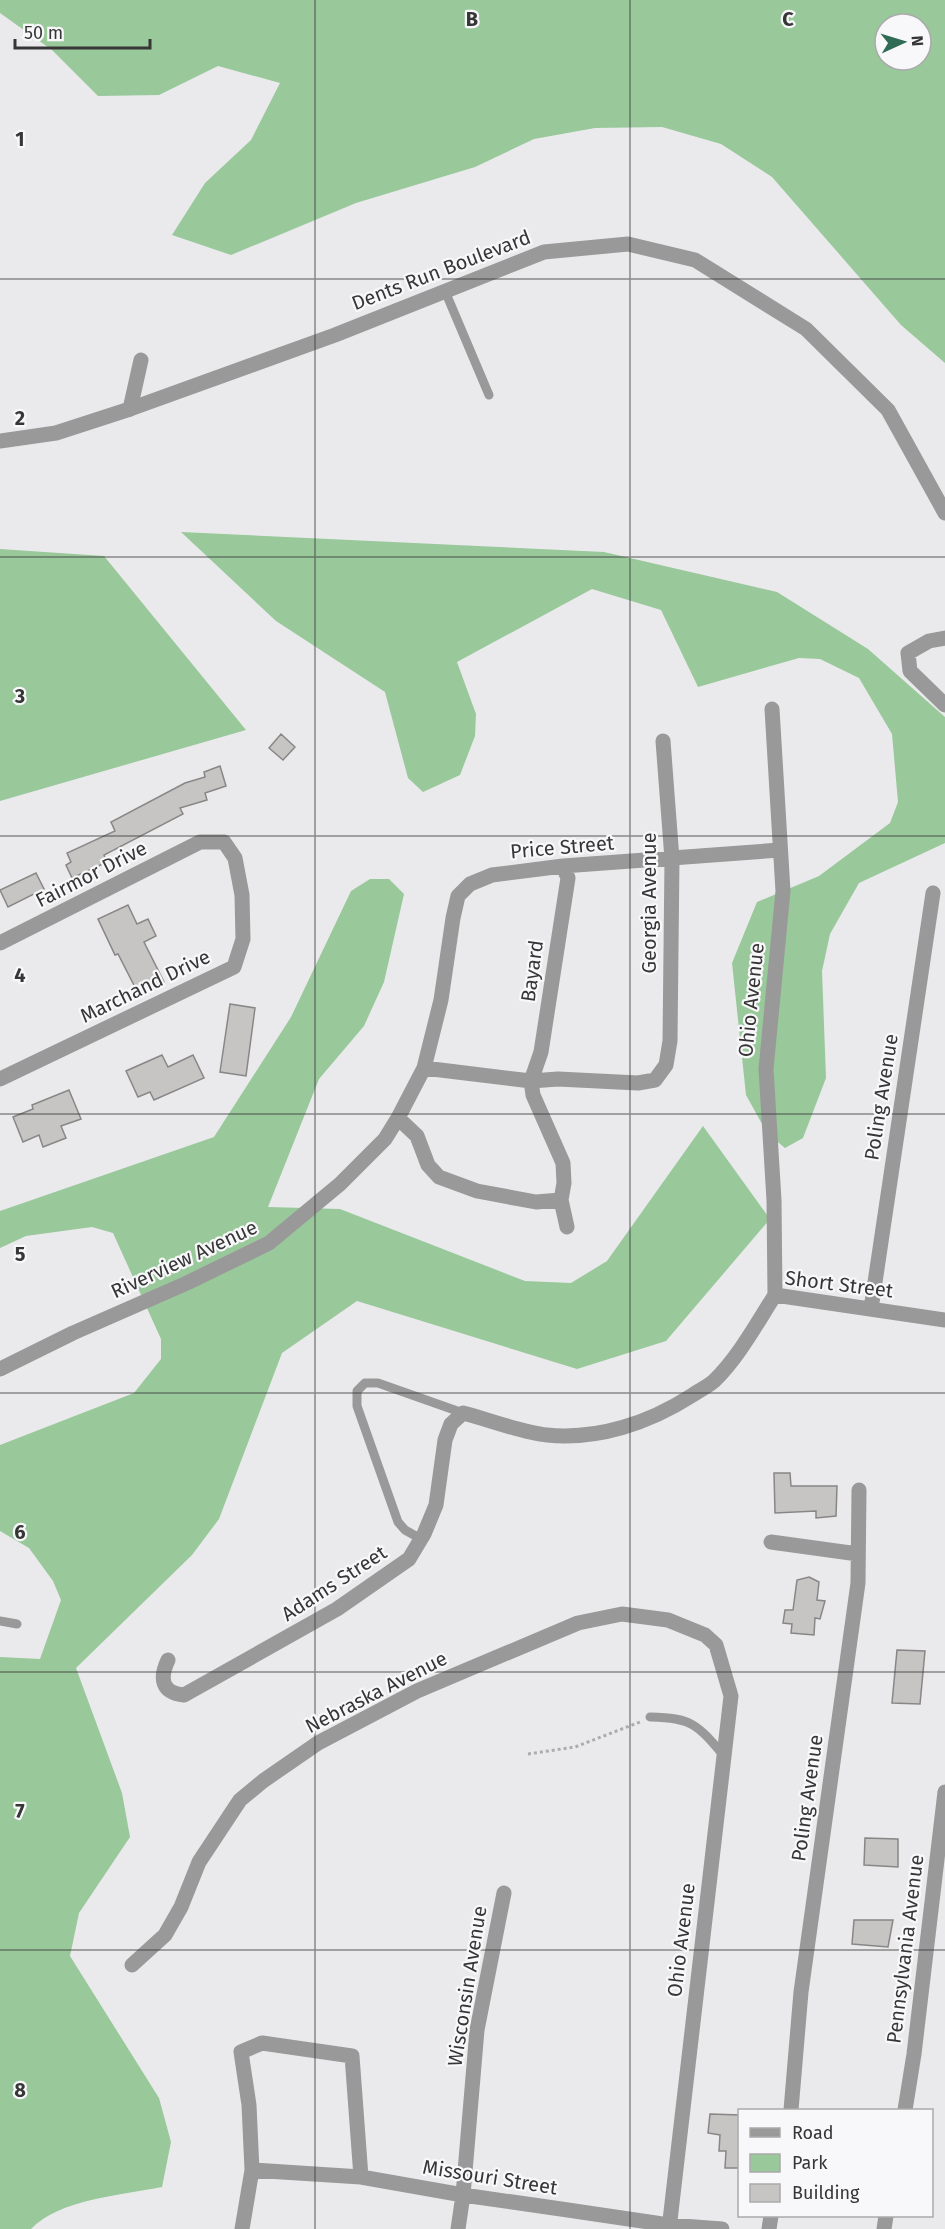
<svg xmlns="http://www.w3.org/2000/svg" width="945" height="2229" font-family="'Fira Sans',sans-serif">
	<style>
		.green { fill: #99c89b; fill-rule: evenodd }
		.building { fill: #c6c5c4; stroke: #888786; stroke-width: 1.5 }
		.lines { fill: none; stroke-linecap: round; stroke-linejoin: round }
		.path { stroke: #acacad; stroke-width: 3; stroke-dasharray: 3 3; stroke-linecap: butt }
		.service { stroke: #9a9999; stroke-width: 9 }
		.minor { stroke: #9a9999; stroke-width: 15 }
		.tertiary { stroke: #9a9999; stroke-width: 15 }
		.grid { fill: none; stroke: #363636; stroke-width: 1.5; stroke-opacity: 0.55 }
		.labels { text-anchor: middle; stroke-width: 4.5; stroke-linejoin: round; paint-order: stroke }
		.street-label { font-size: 20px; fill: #363636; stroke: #f8f7f9 }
		.grid-label { font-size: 20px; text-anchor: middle; font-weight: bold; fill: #363636; stroke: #f8f7f9; stroke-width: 4.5; stroke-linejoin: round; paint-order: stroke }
	</style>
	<rect width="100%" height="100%" fill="#eaeaec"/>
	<path class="green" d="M0,0H945V363L901,325L772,177L721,144L662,127L595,128L534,139L475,167L356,203L231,255L172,235L205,183L251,140L280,83L218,66L159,95L98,96L52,50L0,13ZM885,24H921V60H885Z
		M181,532L604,552L777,592L868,649L945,717V843L859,883L830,934L822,971L826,1078L803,1138L785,1148L767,1133L746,1095L732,963L757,902L819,876L890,823L898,802L892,734L859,678L820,659L799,658L698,687L661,610L592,589L457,662L476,714L475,736L460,775L423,792L408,778L385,692L276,621Z
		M0,549L104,556L246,730L0,801Z
		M370,879H389L404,894L384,982L364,1026L319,1079L268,1207L340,1209L525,1281L571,1283L607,1261L703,1126L770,1219L666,1341L577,1369L357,1301L282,1353L219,1519L192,1555L76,1668L122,1793L130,1837L79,1913L70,1956L159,2098L171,2142L162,2187C123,2195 59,2199 31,2229H0V1657L40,1659L61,1600L53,1581L29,1548L0,1531V1445L134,1393L161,1359V1339L113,1233L92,1227L26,1236L0,1248V1211L214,1137L291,1017L351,891Z"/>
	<path class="building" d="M281,734L295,747L283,760L269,748Z
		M220,766L226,786L205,793L207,800L180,808L183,814L104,855L107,862L72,878L66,865L71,862L67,853L115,831L111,822L185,783L205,777L204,772Z
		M36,873L44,889L8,907L0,890Z
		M128,905L137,924L148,919L156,936L144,942L164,982L139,995L118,954L115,955L98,919Z
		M230,1004L255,1008L246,1076L220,1072Z
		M162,1055L168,1067L193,1055L204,1078L154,1100L150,1092L138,1097L126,1071Z
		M69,1090L81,1119L61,1126L66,1138L43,1147L39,1135L23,1142L13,1117L33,1109L32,1105Z
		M774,1473H790L791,1486H837L836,1516L816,1518V1511L775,1513Z
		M809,1577L819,1582L817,1600L825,1601L820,1619L815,1618L814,1635L791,1633L792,1624L783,1623L785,1610H793L797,1580Z
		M897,1650L925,1651L920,1704L892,1703Z
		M865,1838L898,1839V1867L864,1865Z
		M854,1920H893L888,1947L852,1944Z
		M710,2114L740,2115V2168H725L726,2151H719L720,2135L708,2133Z"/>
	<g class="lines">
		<path class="path" d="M528,1754L575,1747L640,1722"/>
		<path class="service" d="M445,291L489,395
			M421,1539L405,1530L398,1522L357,1406V1391L365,1383H378L463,1413
			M0,1621L17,1624
			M650,1717C692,1718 697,1724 724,1756"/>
		<path class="minor" d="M130,409L141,360
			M945,638L929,641L908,653L910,671L945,705
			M772,709L783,891L766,1069L774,1200L775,1295
			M563,866L568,878L541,1052L531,1081L533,1095L563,1163L564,1183L561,1200L567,1227
			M0,943L200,842H224L235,858L242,895L243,939L234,967L0,1079
			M424,1068L531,1081L558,1079L638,1083L655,1080L666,1065L670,1041L672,859L663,741
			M398,1118L417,1136L428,1165L439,1177L477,1191L536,1202L561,1200
			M871,1309L933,893
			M0,1369L73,1333L187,1283L269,1243L340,1184L385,1139L398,1118L424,1068L441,1000L453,918L458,896L470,884L492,875L563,866L780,850
			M771,1542L858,1554
			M168,1660C159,1679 162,1693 184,1695L337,1609L409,1559L424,1534L436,1505L445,1440L451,1424L463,1413C487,1419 523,1433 547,1435C598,1440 649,1423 691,1396C698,1391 707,1387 714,1381C738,1358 757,1323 775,1295L945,1320
			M132,1965L165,1935L181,1907L199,1862L240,1800L263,1781L318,1743L417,1691L578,1623L622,1614L668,1620L705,1635L716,1645L731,1696L669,2229
			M791,2110L801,1992L858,1583L859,1490
			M905,2110L914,2054L945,1792
			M252,2170L361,2177L463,2195L561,2209L669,2225L722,2229
			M242,2229L252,2170L249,2105L241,2052L262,2043L352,2056L361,2177
			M458,2229L463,2195L477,2030L504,1893
			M769,2229L771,2216
			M884,2229L886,2216"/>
		<path class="tertiary" d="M0,441L56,433L130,409L335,335L544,252L628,244L695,260L806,329L888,410L945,513"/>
	</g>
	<path class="grid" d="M315,0V2229M630,0V2229M0,279H945M0,557H945M0,836H945M0,1114H945M0,1393H945M0,1672H945M0,1950H945"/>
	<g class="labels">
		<g class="street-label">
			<text transform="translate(441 270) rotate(-21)" y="7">Dents Run Boulevard</text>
			<text transform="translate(562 847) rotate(-5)" y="7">Price Street</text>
			<text transform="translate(91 874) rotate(-27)" y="7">Fairmor Drive</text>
			<text transform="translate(649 903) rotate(-90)" y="7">Georgia Avenue</text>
			<text transform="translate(532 971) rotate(-82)" y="7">Bayard</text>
			<text transform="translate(145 986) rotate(-26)" y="7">Marchand Drive</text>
			<text transform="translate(751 1000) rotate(-84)" y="7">Ohio Avenue</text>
			<text transform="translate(881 1097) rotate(-81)" y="7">Poling Avenue</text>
			<text transform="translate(184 1259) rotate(-25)" y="7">Riverview Avenue</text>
			<text transform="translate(839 1284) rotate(7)" y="7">Short Street</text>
			<text transform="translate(334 1583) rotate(-33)" y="7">Adams Street</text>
			<text transform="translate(376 1692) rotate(-27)" y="7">Nebraska Avenue</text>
			<text transform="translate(807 1798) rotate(-82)" y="7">Poling Avenue</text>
			<text transform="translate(681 1940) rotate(-83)" y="7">Ohio Avenue</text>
			<text transform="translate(905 1949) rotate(-83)" y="7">Pennsylvania Avenue</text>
			<text transform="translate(467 1986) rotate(-81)" y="7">Wisconsin Avenue</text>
			<text transform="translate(490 2177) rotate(9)" y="7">Missouri Street</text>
		</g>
	</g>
	<g class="grid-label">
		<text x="472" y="26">B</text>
		<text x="788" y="26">C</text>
		<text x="20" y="146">1</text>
		<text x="20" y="425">2</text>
		<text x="20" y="703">3</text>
		<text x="20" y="982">4</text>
		<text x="20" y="1261">5</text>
		<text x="20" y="1539">6</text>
		<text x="20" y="1818">7</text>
		<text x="20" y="2097">8</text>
	</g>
	<rect x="738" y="2109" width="195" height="108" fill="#f8f7f9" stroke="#aaaaab" stroke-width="1.5"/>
	<rect x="750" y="2128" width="30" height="9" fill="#9a9999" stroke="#aaaaab" stroke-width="1.5"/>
	<text x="792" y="2139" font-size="18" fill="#363636">Road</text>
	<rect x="750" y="2154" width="30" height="18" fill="#99c89b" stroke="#aaaaab" stroke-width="1.5"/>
	<text x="792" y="2169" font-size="18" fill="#363636">Park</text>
	<rect x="750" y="2184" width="30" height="18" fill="#c6c5c4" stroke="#aaaaab" stroke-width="1.5"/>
	<text x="792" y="2199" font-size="18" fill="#363636">Building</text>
	<g transform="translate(903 42) rotate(86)"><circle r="28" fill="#f8f7f9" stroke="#aaaaab" stroke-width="1.5"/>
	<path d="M0-4.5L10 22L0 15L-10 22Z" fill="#306b55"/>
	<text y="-9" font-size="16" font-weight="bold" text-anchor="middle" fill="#363636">N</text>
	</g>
	<path d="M15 39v9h135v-9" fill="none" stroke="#363636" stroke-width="3"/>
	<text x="24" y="39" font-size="18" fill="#363636" stroke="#f8f7f9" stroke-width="4.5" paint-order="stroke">50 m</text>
</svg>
